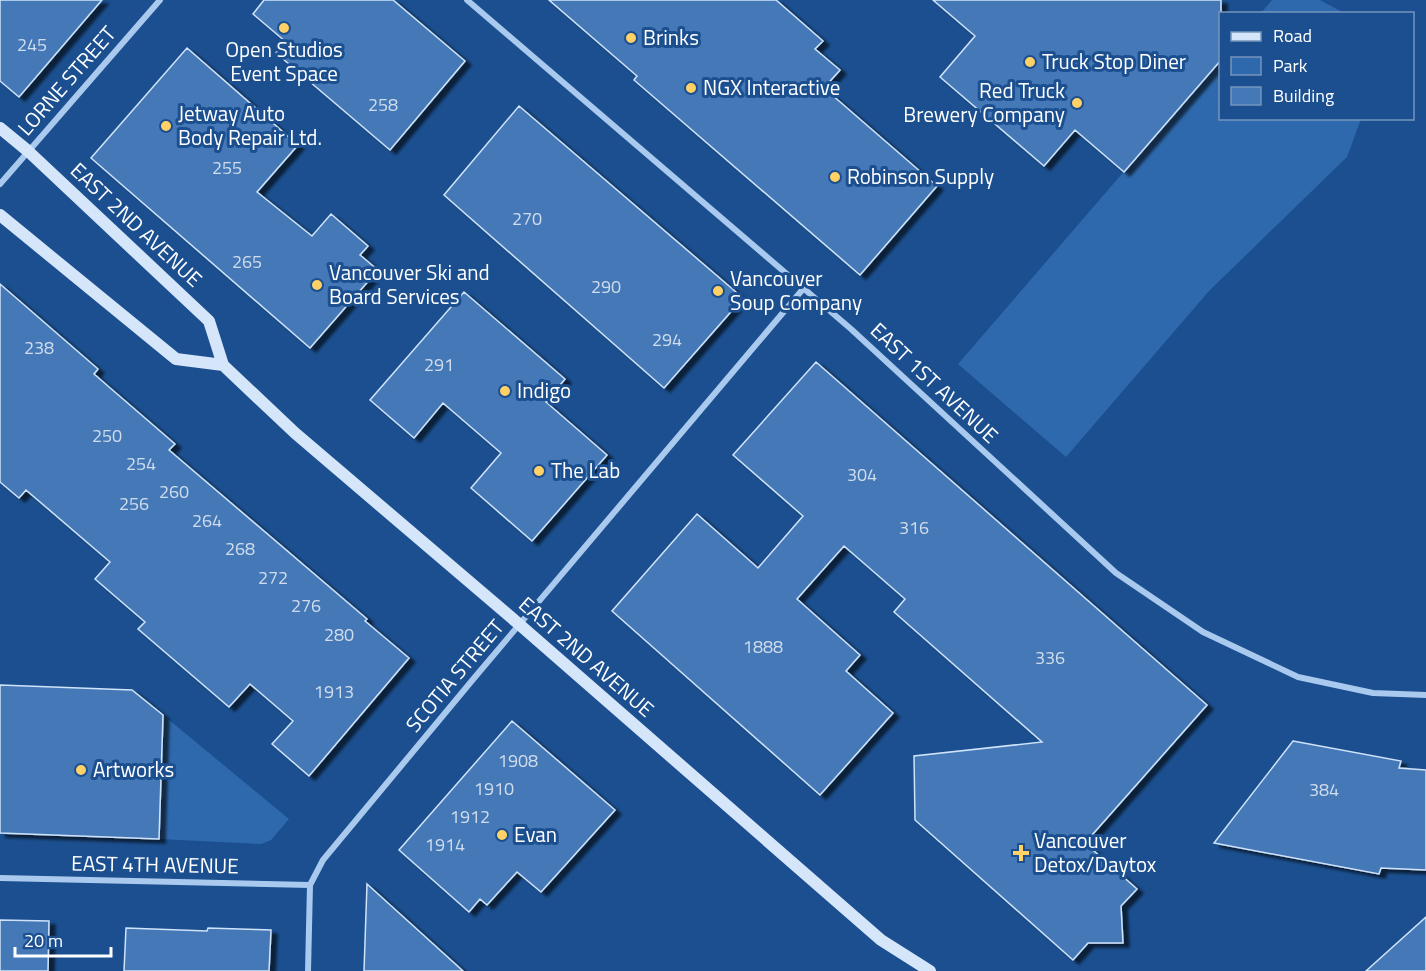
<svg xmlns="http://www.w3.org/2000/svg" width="1426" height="971" font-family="'Titillium Web',sans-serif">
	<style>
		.green { fill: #2e69ad }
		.building { fill: #4478b7; stroke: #cfe3fa; stroke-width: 1.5; filter: url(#shadow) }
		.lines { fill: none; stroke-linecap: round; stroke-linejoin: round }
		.minor { stroke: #a9c9ee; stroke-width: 6 }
		.secondary { stroke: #d6e6fa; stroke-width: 12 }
		.poi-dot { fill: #ffd166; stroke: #1b4f8f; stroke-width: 2 }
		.labels { text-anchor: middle; stroke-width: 6; stroke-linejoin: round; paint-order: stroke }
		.number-label { font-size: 18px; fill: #d0dded }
		.poi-label { font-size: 21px; fill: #fff; stroke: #1b4f8f; text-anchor: start }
		.street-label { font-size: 21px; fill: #fff; stroke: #1b4f8f }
	</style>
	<defs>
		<filter id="shadow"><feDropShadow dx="6" dy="4" stdDeviation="1.5" flood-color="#0009"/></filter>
	</defs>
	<rect width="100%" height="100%" fill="#1b4f8f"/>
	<path class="green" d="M1272,0H1320L1344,13H1261Z
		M1220,60V118L1361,119L1347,157L1209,291L1066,457L958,364Z
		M163,715L289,819L271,840L261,844L159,839Z"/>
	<path class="building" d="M0,0H102L19,97L0,81Z
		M264,0H393L465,61L390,150L276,53L286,42L253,14Z
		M549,0H776L823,41L815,49L840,70L824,88L937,186L860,275L634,80L637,76Z
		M933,0H1221V60L1124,172L1075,130L1044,166L940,77L975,36Z
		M187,48L298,145L257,192L312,236L331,214L368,246L360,255L378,270L310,348L91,158Z
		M519,106L743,298L664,388L444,195Z
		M0,284L98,369L94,374L175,444L169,450L367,619L365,621L409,658L309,776L272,744L293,721L250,684L229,707L138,629L145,622L95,579L110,562L26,490L19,498L0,482Z
		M464,292L565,379L546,402L607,455L532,541L471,488L501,453L443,403L414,438L370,400Z
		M816,362L1207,705L1085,843L1137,889L1121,906L1123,943H1088L1073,960L915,820L914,756L1042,742L894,612L905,599L844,546L797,599L860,655L846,671L893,713L820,795L612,611L697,514L758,568L803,516L733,455Z
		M0,685L132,690L163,715L159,839L0,833Z
		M512,721L615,810L541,892L517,872L487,905L480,899L469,912L399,850Z
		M1293,741L1401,761L1399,768L1426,770V870L1381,868L1379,874L1214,843Z
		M367,884L463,971H364Z
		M1426,917V971H1366Z
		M0,920L49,921L48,971H0Z
		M126,928L207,931L208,928L271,930L269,971H124Z"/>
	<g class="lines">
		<path class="minor" d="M467,0L851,329L1116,573L1203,632L1298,677L1373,693L1426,695
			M0,184L160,0
			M0,878L310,885
			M308,971L310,885L323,860L475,677L803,289"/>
		<path class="secondary" d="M0,128L28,151L209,321L223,365L295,433L520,625L881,940L930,971
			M0,215L176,359L223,365"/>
	</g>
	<g class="poi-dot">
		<circle cx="284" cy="28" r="6"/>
		<circle cx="631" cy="38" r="6"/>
		<circle cx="1030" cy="62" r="6"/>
		<circle cx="691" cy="88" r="6"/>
		<circle cx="1077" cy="103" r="6"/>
		<circle cx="166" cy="126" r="6"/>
		<circle cx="835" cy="177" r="6"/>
		<circle cx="317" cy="285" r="6"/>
		<circle cx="718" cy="291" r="6"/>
		<circle cx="505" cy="391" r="6"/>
		<circle cx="539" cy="471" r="6"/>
		<circle cx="81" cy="770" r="6"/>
		<circle cx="502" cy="835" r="6"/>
		<path d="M1018 844h6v6h6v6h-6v6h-6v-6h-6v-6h6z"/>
	</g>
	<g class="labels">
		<g class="number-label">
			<text x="32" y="51">245</text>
			<text x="383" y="111">258</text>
			<text x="227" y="174">255</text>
			<text x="527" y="225">270</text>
			<text x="247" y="268">265</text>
			<text x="606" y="293">290</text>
			<text x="667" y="346">294</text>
			<text x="39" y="354">238</text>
			<text x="439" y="371">291</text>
			<text x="107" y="442">250</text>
			<text x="141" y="470">254</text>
			<text x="862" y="481">304</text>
			<text x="174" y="498">260</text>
			<text x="134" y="510">256</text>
			<text x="207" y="527">264</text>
			<text x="914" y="534">316</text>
			<text x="240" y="555">268</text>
			<text x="273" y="584">272</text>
			<text x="306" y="612">276</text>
			<text x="339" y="641">280</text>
			<text x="763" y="653">1888</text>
			<text x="1050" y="664">336</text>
			<text x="334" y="698">1913</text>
			<text x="518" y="767">1908</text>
			<text x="494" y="795">1910</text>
			<text x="1324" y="796">384</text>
			<text x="470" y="823">1912</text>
			<text x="445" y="851">1914</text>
		</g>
		<g class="poi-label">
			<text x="643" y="45">Brinks</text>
			<text x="284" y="57" text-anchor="middle">Open Studios<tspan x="284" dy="24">Event Space</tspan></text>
			<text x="1042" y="69">Truck Stop Diner</text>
			<text x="703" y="95">NGX Interactive</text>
			<text x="1065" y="98" text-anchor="end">Red Truck<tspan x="1065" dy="24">Brewery Company</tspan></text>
			<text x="178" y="121">Jetway Auto<tspan x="178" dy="24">Body Repair Ltd.</tspan></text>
			<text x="847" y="184">Robinson Supply</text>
			<text x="329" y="280">Vancouver Ski and<tspan x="329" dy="24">Board Services</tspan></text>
			<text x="730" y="286">Vancouver<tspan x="730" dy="24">Soup Company</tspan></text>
			<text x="517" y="398">Indigo</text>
			<text x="551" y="478">The Lab</text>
			<text x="93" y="777">Artworks</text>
			<text x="514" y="842">Evan</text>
			<text x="1034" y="848">Vancouver<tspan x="1034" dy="24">Detox/Daytox</tspan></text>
		</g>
		<g class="street-label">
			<text transform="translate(67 81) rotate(-49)" y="7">LORNE STREET</text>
			<text transform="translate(136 225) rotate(43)" y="7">EAST 2ND AVENUE</text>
			<text transform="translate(934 383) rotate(43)" y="7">EAST 1ST AVENUE</text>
			<text transform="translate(586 657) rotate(41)" y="7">EAST 2ND AVENUE</text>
			<text transform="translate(455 676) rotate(-50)" y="7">SCOTIA STREET</text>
			<text transform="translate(155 865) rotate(1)" y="7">EAST 4TH AVENUE</text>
		</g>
	</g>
	<rect x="1219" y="12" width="195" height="108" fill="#1b4f8f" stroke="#7695bc" stroke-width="1.5"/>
	<rect x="1231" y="32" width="30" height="9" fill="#d6e6fa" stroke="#7695bc" stroke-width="1.5"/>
	<text x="1273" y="42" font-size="18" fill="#ffffff">Road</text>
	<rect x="1231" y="57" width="30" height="18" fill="#2e69ad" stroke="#7695bc" stroke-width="1.5"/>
	<text x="1273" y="72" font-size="18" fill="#ffffff">Park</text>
	<rect x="1231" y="87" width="30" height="18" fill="#4478b7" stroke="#7695bc" stroke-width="1.5"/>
	<text x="1273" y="102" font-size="18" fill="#ffffff">Building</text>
	<path d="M15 947v9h96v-9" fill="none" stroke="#ffffff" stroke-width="3"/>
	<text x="24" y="947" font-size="18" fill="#ffffff" stroke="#1b4f8f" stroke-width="4.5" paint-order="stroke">20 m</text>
</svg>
